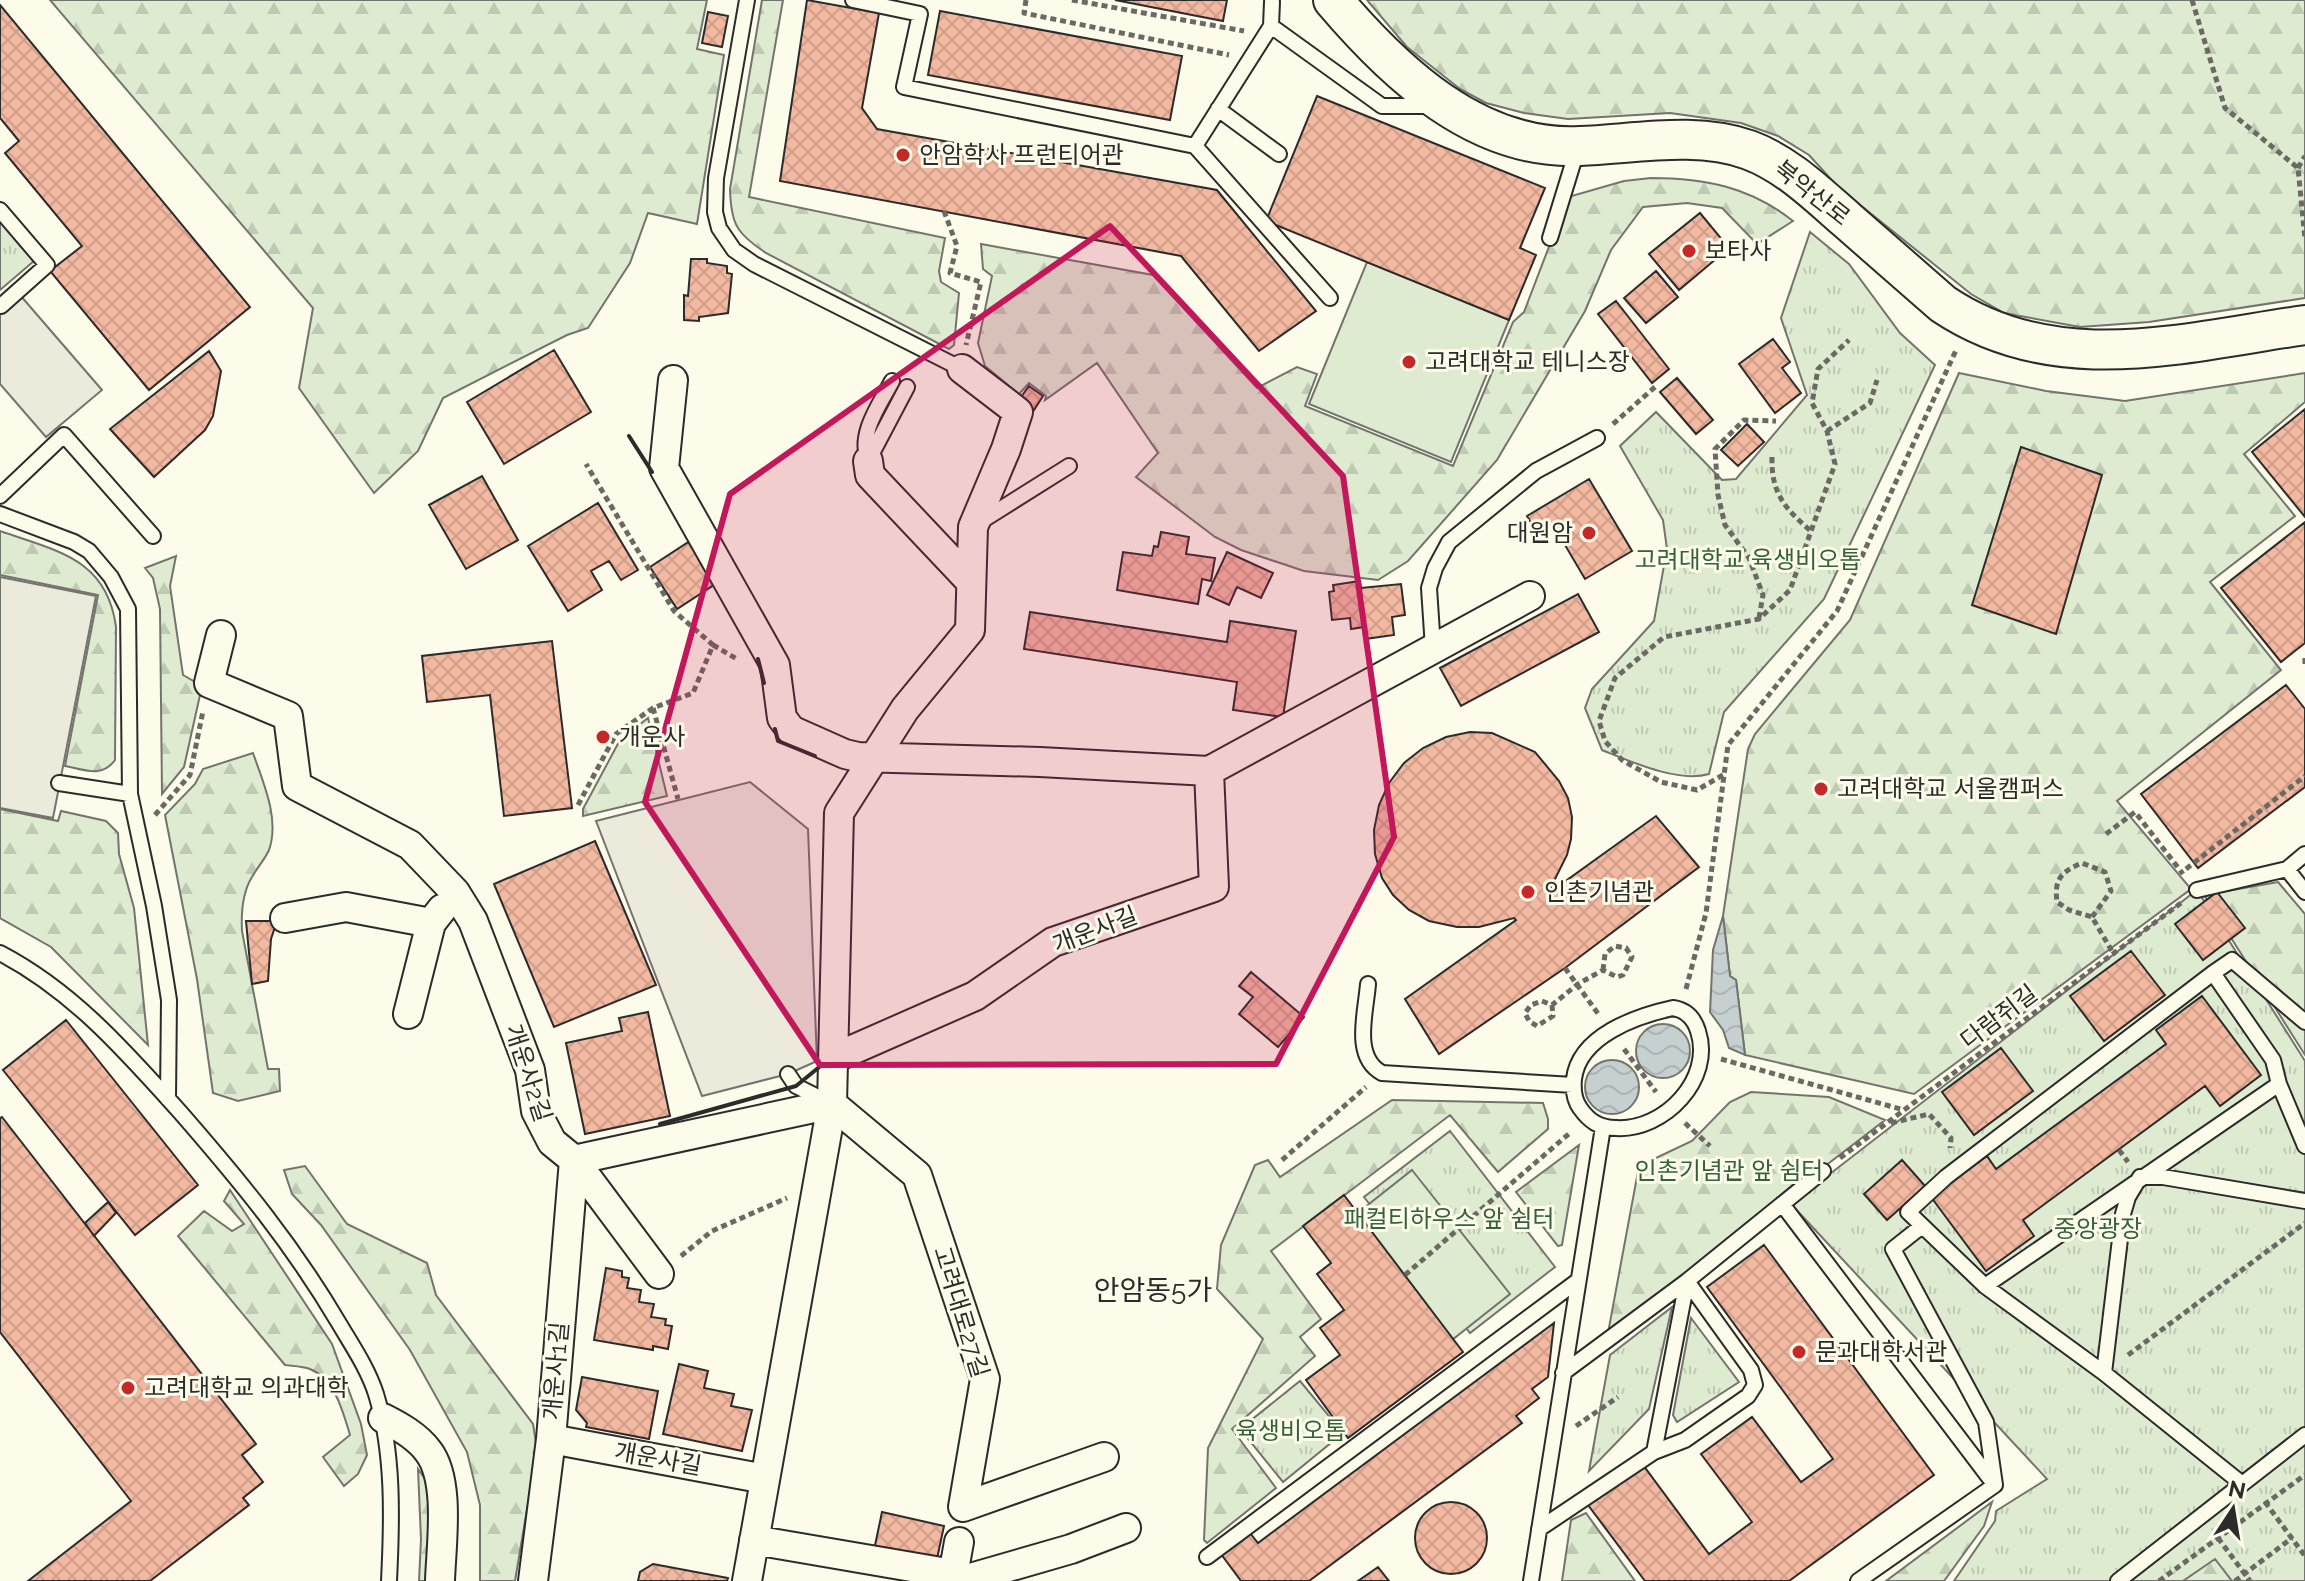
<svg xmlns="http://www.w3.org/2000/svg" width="2305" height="1581" font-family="Raleway,'Noto Sans KR',sans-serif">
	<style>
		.grass { fill: url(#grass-tufts); stroke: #74746e; stroke-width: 2 }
		.forest { fill: url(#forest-firs); stroke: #74746e; stroke-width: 2 }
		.garden { fill: #deebd1; stroke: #74746e; stroke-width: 2 }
		.parking { fill: #eceadb; stroke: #74746e; stroke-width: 2 }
		.water { fill: url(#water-waves); stroke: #74746e; stroke-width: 2 }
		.building { fill: url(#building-cross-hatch); stroke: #2b2b2b; stroke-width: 2 }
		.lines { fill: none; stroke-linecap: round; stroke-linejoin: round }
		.lane-casing { stroke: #2b2b2b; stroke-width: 18 }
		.street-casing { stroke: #2b2b2b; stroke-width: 32 }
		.secondary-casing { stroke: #2b2b2b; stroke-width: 42 }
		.path { stroke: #6a6964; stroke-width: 5; stroke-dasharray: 6 4; stroke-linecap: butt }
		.lane { stroke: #fdfbea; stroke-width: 14 }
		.street { stroke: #fdfbea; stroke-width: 28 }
		.secondary { stroke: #fdfbea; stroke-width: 38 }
		.wall { stroke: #2b2b2b; stroke-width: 4 }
		.marked { fill: #c2185b; fill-opacity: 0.2; stroke: #c2185b; stroke-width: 6; stroke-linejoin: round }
		.poi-dot { fill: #c62828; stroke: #fdfbea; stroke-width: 3 }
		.labels { text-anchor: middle; stroke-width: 6; stroke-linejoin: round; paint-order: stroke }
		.poi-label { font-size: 24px; fill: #2b2b2b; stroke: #fdfbea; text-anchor: start }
		.street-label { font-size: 24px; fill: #2b2b2b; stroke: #fdfbea }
		.park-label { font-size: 24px; fill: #34623c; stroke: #fdfbea }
		.quarter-label { font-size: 28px; fill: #2b2b2b; stroke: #fdfbea }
	</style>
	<defs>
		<pattern id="grass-tufts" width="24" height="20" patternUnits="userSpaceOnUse" patternTransform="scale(2)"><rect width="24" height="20" fill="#deebd1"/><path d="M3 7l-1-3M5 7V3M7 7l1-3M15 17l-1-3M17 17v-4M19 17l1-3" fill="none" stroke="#bfcab4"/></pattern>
		<pattern id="forest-firs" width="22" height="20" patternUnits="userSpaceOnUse" patternTransform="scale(2)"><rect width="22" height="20" fill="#deebd1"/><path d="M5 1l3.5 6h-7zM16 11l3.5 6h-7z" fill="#bfcab4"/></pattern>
		<pattern id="water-waves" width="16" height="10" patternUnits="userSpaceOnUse" patternTransform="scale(2)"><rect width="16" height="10" fill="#c7d0d0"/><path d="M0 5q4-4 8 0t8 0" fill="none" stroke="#abb3b3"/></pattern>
		<pattern id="building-cross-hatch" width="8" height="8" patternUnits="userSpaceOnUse" patternTransform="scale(2)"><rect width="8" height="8" fill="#f2b8a0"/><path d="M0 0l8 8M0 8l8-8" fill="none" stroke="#d09e8a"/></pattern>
	</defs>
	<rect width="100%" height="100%" fill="#fdfbea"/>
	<path class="grass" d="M0,222L34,261L0,290Z
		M1810,232L1849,264L1900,333L1935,365L1824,599L1724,712L1709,774C1678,783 1632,762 1602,750L1585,708L1592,689L1654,621L1667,549L1663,520L1620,446L1656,412L1722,480L1736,479L1807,395L1781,318Z
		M2197,890L2305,1061V1581H1954L1995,1521L1996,1511L2047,1479L1791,1204Z
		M1450,1131L1555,1267L1470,1333L1364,1197Z
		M1672,1307L1649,1409L1589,1471L1610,1355Z
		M1691,1318L1739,1382L1677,1422L1673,1415Z
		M1300,1381L1343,1433L1283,1482L1240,1429Z"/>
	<path class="forest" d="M50,0H707L697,49L724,55L697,224L648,213L630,263L588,328L567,335L443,398L418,451L374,493L299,388L313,308Z
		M762,0H783L749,197L945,238L939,271L941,282L959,293L954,345L949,349L766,253C736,233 731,224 730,189Z
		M1367,0H2305V298L2149,322L2080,327L2004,313L1971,294L1839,188L1809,155L1778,136L1741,123L1670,113L1568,119L1524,113L1486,103L1460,89L1407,47Z
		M1651,178C1705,178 1750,187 1793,221L1757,244L1722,208L1687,203L1643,207L1611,250L1585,311L1497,460L1408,561L1378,580L1304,571L1241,550L1215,537L1136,477L1158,453L1097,363L1045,400L1046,396L1029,383L1019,394L985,366L978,343L992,276L983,269L981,244L1153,275L1257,388L1297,367L1317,374L1305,406L1453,466L1513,322L1524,312L1568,197L1624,181Z
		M1959,373L2046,391L2125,401L2305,373V402L2244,454L2295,516L2210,582L2281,670L2117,801L2191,889L1914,1094L1745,1055L1736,980L1730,976L1723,916L1748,749L1755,734L1850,620Z
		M0,531C56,551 107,558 116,627L115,760C102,778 85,770 65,766L98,595L0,575Z
		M176,556L170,586L183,675L202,686L184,767L162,794L160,609L153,578L145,568Z
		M648,718L667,796L583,816V809L620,740Z
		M253,753C263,782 280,819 269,850C265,859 257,868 252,877C242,893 241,912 242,931L268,1069H279L280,1091L238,1101L213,1093L197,979L165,815L195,784L203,769Z
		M0,809L58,821L61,811L106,821L118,833L119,854L134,908L148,1045L51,947L0,918Z
		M2278,882L2305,914V1055L2204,895Z
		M1751,1092L1829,1097L1885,1120L1608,1333L1639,1166L1692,1141L1730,1102Z
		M1392,1100L1543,1103L1548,1119V1129L1498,1172L1450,1115L1271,1251L1321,1319L1300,1337L1315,1356L1232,1429L1276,1488L1207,1543L1204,1540L1208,1448L1263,1339L1217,1289L1221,1245L1255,1165L1268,1160L1280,1177Z
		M1579,1145L1562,1245L1558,1246L1516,1192Z
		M305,1166L347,1224L427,1263L436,1295L533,1424L537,1449L515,1581H480V1505L467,1452L410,1350L321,1225L292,1194L284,1170Z
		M230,1190L332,1344L361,1424L367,1455L358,1474L344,1486L323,1457L350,1435C343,1412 335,1379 310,1369C303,1366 293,1366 285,1365L178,1236L204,1211L232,1231L244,1224L224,1201Z
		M418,1469L425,1479L429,1492L430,1581H419L421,1539Z
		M1992,1502L1984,1526L1944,1581H1886Z
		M1586,1513L1635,1581H1562L1571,1520Z
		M2215,1559L2232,1581H2183Z"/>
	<path class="garden" d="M1367,262L1509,320L1451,462L1309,404Z
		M1412,1170L1510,1294L1433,1355L1335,1231Z"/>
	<path class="parking" d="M20,295L102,390L46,437L0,384V312Z
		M0,577L96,596L53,818L0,808Z
		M750,782L808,829L817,1061L788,1074L702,1096L596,821Z"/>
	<path class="water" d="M1723,916L1730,976L1736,980L1745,1055L1729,1048L1723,1030L1710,1012L1713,950Z
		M1636 1051a27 27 0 1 1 54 0a27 27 0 1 1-54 0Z
		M1585 1087a27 27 0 1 1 54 0a27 27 0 1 1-54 0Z"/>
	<path class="building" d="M807,0L879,13L862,108L877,129L1217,190L1316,311L1259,351L1181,256L780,181Z
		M1115,0H1227L1223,21Z
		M0,5L250,307L149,390L50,271L82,246L5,153L19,141L0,118Z
		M940,11L1182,56L1170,120L928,75Z
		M708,12L728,16L722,47L702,43Z
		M1317,96L1545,188L1520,248L1536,255L1509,320L1266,221Z
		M1700,213L1729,248L1679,290L1649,254Z
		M691,259H707V263L727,266V273L732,274L728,313L699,317V321L684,320V295L688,296Z
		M1656,271L1678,297L1646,323L1624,298Z
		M1616,301L1669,369L1652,383L1598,314Z
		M1773,339L1790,362L1782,368L1801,393L1775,413L1739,364Z
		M554,350L591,412L504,464L467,402Z
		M209,351L221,371L213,416L205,430L154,477L110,429Z
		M1677,378L1713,420L1696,434L1660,392Z
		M1029,386L1043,396L1034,410L1019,400Z
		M2305,409V517L2252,452Z
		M1747,424L1764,442L1738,466L1721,450Z
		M2021,447L2102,475L2056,634L1972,605Z
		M482,476L518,540L466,569L429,505Z
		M1589,479L1632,551L1585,579L1555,528L1539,537L1527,516Z
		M598,503L638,570L621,580L609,561L591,571L602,590L568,611L528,546Z
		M2305,522V643L2281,662L2221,588Z
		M1161,532L1189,537L1186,554L1215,558L1211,581L1202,579L1198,604L1117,590L1123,552L1152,556L1154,546L1158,547Z
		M690,541L717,583L677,609L650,567Z
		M1227,552L1273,573L1261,598L1237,587L1229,605L1207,595Z
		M1360,581L1361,588L1401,584L1405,615L1392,617L1394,635L1365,639L1364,627L1351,629L1350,618L1332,620L1329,592L1334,591L1333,585Z
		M1578,594L1599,632L1461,706L1440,668Z
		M1030,612L1227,642L1230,621L1296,631L1283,717L1233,710L1237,682L1024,649Z
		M552,641L572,808L504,816L490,695L427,702L422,656Z
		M2286,685L2305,709V787L2198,868L2141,794Z
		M1470,732L1492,733L1535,752L1559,781L1568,798L1572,817L1571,839L1567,855L1551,887L1553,890L1656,816L1699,867L1565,968L1439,1054L1405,999L1516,920L1514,918L1479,927H1457L1429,921L1409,910L1393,895L1382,878L1375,854L1374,830L1379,805L1389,783L1404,763L1423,748L1446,737Z
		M595,841L656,985L554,1027L494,884Z
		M2217,892L2245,928L2203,960L2175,924Z
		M246,921H277L271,939L268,981L252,984Z
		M2131,951L2165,995L2104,1041L2070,996Z
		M1251,972L1304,1017L1278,1047L1239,1014L1253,997L1239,986Z
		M2202,996L2261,1075L2220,1106L2205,1086L2023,1220L2034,1236L1986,1271L1931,1197L1987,1156L1996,1169L2166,1044L2156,1030Z
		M648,1012L670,1116L585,1134L566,1043L622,1031L619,1018Z
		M66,1020L198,1185L135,1235L3,1070Z
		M2001,1048L2033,1091L1974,1135L1942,1092Z
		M2,1117L256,1444L242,1455L263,1482L243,1498L249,1505L150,1581H28L131,1501L0,1332V1118Z
		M1902,1160L1925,1186L1887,1220L1864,1194Z
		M1344,1195L1463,1352L1348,1438L1306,1380L1340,1355L1320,1328L1344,1310L1317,1274L1331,1263L1303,1226Z
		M108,1202L116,1213L94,1236L85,1223Z
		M1764,1245L1934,1475L1789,1581H1645L1588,1505L1643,1465L1709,1554L1752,1522L1701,1454L1752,1417L1801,1482L1833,1459L1707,1287Z
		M606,1268L622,1271V1277L629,1278L627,1288L641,1290L639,1302L654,1304L651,1317L666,1319L665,1325L672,1326L668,1349L653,1346V1350L594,1340Z
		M1554,1323L1548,1377L1532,1389L1539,1398L1516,1416L1522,1423L1309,1581H1241L1221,1554L1250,1533L1258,1543Z
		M679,1364L708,1371L704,1388L734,1394L731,1406L752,1410L742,1451L663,1434Z
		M582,1377L658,1391L649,1439L586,1427L587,1423L576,1410Z
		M1415 1538a36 36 0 1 1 72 0a36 36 0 1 1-72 0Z
		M882,1512L944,1526L935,1568L873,1555Z
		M653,1564L728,1578L727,1581H638L640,1572Z
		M1378,1567L1389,1581H1358Z"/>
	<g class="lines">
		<g class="lane-casing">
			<path id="lane" d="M747,0L716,178L715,212L719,228L734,250L754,264L962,369
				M853,0L920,14L904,87L1195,146L1271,26L1382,106H1431
				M1271,26L1272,2
				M1218,109L1279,154
				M1195,146L1330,298
				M0,210L47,265L1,306
				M1550,238L1578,147
				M868,461C858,433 879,406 892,381
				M868,461L907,387
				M0,496L64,435L153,536
				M0,514L74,542L89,551L111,577L128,609L130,794L154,906L169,1000L168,1099
				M980,522L1069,466
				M1433,648L1429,588L1435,568L1449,542L1536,471L1597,438
				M59,783L130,794
				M2287,869L2305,892
				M2197,890L2287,869L2305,854
				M0,953C73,991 126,1052 180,1112C241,1182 293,1245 340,1325C353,1347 368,1369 376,1394C394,1453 392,1520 389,1581
				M2213,973L2232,960L2305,1022
				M1368,984C1366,1012 1352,1057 1382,1073L1573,1085
				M1673,1008C1686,1010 1694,1018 1698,1031C1714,1079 1664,1131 1616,1128C1599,1128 1589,1121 1580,1108C1574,1100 1573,1090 1574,1079C1579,1036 1636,1016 1673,1008Z
				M788,1074L796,1086L828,1102
				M1782,1204L1994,1484
				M1985,1286L2279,1084L2305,1146
				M1563,1373L1687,1281L1823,1171
				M2104,1373L2123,1214L2128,1197L2140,1177H2163L2305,1201
				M1654,1452L1687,1281
				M2241,1483L2104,1373L1985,1286L1908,1212L1946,1177L2213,973L2273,1060L2279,1084
				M1539,1529L1654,1452L1685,1440L1748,1396L1755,1385L1751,1370L1687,1281
				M1207,1557L1576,1282
				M1531,1581L1603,1127
				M1858,1581L1995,1485L1986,1422L1893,1249L1922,1226
				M2118,1581L2305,1435"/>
		</g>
		<g class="street-casing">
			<path id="street" d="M673,380L664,468L775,665L782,718L791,730L845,754L858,757L1040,762L1209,771L1214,887L1053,942L975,996L834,1058
				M868,461L870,475L971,582
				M221,635L209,683L288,716L297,786L410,845L455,892L473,921L530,1070L536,1111L552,1142L574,1160L659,1274
				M1209,771L1530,596
				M285,918L346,907L431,923
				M408,1014L431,923L442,909
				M832,1104L917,1175L985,1379L963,1507L1104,1457
				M574,1160L832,1104
				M383,1418C399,1426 417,1436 428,1451C451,1480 441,1546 440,1581
				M551,1439L765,1479
				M754,1540L953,1574
				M533,1581L551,1439L574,1160
				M747,1581L832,1104L839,813L905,709L970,630L973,527L1006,449L1018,412L962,369
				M952,1581L959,1542
				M960,1581L1071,1549L1126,1528"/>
		</g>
		<g class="secondary-casing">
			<path id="secondary" d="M1333,0C1395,73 1477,151 1580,146C1635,144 1696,131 1749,150C1787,164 1817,194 1847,220C1879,248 1911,276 1943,304C2055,379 2181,343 2305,325"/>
		</g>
		<path class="path" d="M1026,0L1024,13L1229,55
			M1072,0L1244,31
			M2192,0L2225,108L2298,168L2305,239
			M2298,168L2305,156
			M944,211L957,246L950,273L981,282L966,345
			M1613,424L1655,387
			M1827,431L1870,403L1877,380
			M1772,457C1771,493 1785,509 1811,531
			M1759,618L1763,595L1749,558L1725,525L1718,495L1715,449L1744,420L1776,421
			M713,645L737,659
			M2305,658V667
			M653,708L678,799
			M1723,775L1697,790L1661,782L1622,760L1605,741L1599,721L1615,678L1664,637L1759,619L1790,590L1835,464L1827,431L1812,403L1818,369L1849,340
			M578,805L616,734L653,708L693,693L713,645L674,611L586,464
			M155,815L190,775L203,711
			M2106,834L2135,812L2183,874
			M2186,869L2305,776
			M2092,917L2111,891L2105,872L2082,863C2061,872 2054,879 2057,902L2069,910L2092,917L2113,953
			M1565,968L1599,1015
			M1686,989L1706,913L1728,745L1837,611L1957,348
			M1552,1005L1553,1016L1537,1026L1529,1021L1525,1013L1531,1005L1542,1001L1552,1005L1578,984L1603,970L1617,977L1623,975L1632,957L1626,948L1615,946L1605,954L1603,970
			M1624,1049L1656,1092
			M1721,1059L1904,1110
			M1685,1123L1710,1146
			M1891,1123L1929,1114L1951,1138L1950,1148
			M2119,1150L2128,1162
			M1840,1158L2181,903
			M1282,1160L1366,1087
			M681,1256L712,1231L787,1198
			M1405,1275L1571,1132
			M2128,1355L2305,1223
			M1576,1426L1618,1397
			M2265,1502L2305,1556
			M2218,1538L2250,1581
			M2159,1581L2305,1475
			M2235,1581L2292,1538"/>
		<use href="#lane" class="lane"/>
		<use href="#street" class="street"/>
		<use href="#secondary" class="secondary"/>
		<path class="wall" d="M629,436L652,472
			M758,659L764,683
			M775,729L778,741L815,756
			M660,1124L796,1086L823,1064"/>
	</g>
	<path class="marked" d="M1110,226L1343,476L1394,837L1276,1064L820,1065L645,802L730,494Z"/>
	<g class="poi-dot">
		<circle cx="903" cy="155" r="8"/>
		<circle cx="1689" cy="251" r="8"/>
		<circle cx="1409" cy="362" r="8"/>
		<circle cx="1589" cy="533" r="8"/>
		<circle cx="603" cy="737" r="8"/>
		<circle cx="1821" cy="789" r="8"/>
		<circle cx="1528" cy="892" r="8"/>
		<circle cx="1799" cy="1352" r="8"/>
		<circle cx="128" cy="1388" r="8"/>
	</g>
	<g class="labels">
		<g class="poi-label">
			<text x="919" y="163">안암학사 프런티어관</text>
			<text x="1705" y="259">보타사</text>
			<text x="1425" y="370">고려대학교 테니스장</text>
			<text x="1573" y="541" text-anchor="end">대원암</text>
			<text x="619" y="745">개운사</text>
			<text x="1837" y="797">고려대학교 서울캠퍼스</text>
			<text x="1544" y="900">인촌기념관</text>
			<text x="1815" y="1360">문과대학서관</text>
			<text x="144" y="1396">고려대학교 의과대학</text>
		</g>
		<g class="street-label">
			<text transform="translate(1812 193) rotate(38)" y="8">북악산로</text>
			<text transform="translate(1095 930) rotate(-21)" y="8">개운사길</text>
			<text transform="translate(1999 1017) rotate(-37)" y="8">다람쥐길</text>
			<text transform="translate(528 1073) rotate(72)" y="8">개운사2길</text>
			<text transform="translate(961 1312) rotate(73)" y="8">고려대로27길</text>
			<text transform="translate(556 1371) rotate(-85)" y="8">개운사1길</text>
			<text transform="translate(658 1459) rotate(10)" y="8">개운사길</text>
		</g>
		<g class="park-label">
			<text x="1748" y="568">고려대학교 육생비오톱</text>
			<text x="1729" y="1179">인촌기념관 앞 쉼터</text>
			<text x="1449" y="1227">패컬티하우스 앞 쉼터</text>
			<text x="2098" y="1237">중앙광장</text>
			<text x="1291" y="1439">육생비오톱</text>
		</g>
		<g class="quarter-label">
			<text x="1153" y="1300">안암동5가</text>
		</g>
	</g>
	<g transform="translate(2233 1509) rotate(12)" stroke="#fdfbea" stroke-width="6" paint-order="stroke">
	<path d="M0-6L14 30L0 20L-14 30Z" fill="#2b2b2b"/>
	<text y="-12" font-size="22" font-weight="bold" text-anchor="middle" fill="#2b2b2b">N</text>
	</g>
</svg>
